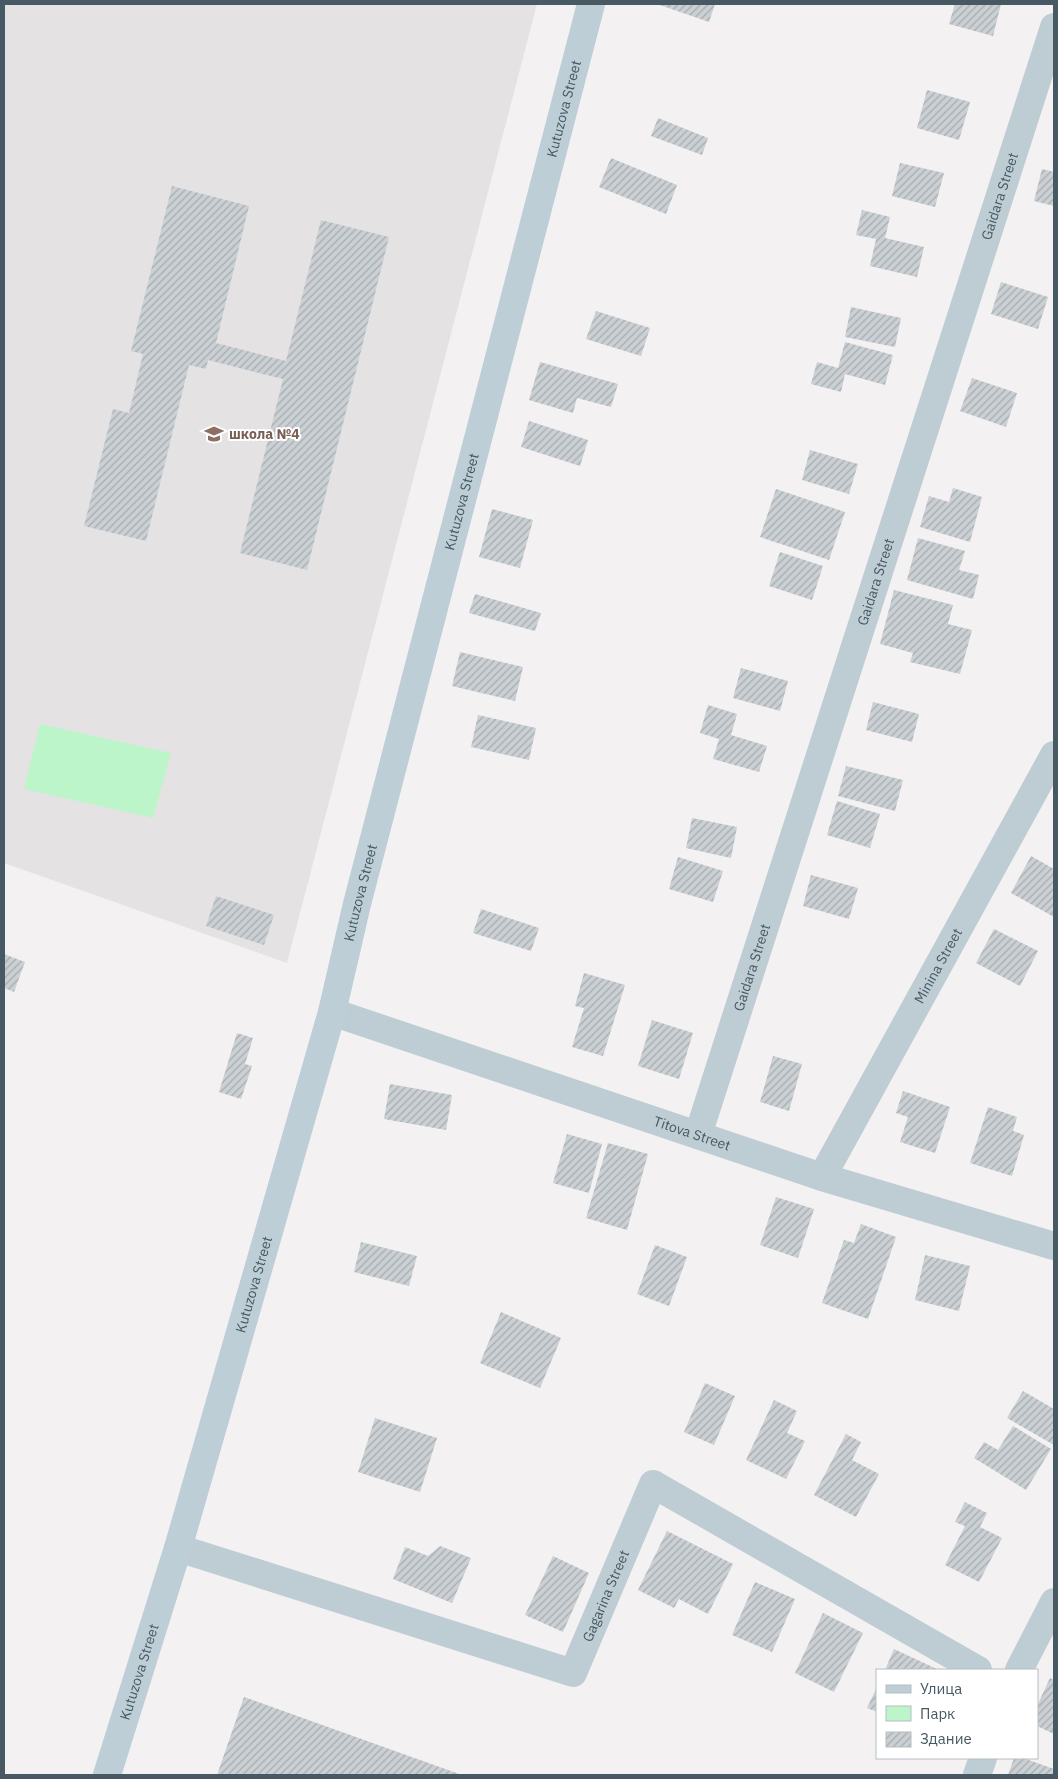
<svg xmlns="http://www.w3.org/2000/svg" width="1058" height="1779" font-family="'IBM Plex Sans',sans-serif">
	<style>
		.education { fill: #e5e2e4 }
		.green { fill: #bcf5ca }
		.building { fill: url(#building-hatch) }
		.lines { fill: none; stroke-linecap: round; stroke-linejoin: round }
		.street { stroke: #beccd3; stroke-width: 28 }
		.secondary { stroke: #bdced7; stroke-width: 28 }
		.labels { text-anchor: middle; stroke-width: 4; stroke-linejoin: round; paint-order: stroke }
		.street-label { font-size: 14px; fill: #475962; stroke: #fff }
		.education-label { font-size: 14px; font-weight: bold; fill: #785e54; stroke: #fff; text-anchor: start }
	</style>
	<defs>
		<pattern id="building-hatch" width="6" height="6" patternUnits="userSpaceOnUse" patternTransform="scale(1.25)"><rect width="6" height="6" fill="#cbd0d4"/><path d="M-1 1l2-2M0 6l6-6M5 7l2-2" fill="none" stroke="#a7acaf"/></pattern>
	</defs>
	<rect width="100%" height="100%" fill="#f4f1f2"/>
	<path class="education" d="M4,4H537L287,963L4,863Z"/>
	<path class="green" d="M40,724L171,753L153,818L24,789Z"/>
	<path class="building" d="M657,4H715L709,22Z
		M955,4H1001L993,36L949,24Z
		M927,90L970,102L959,140L917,128Z
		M658,118L708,138L702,155L651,136Z
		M611,158L677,185L666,214L599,187Z
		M900,163L944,173L935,207L892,196Z
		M1042,169L1054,172V206L1034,201Z
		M172,186L249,206L216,343L286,361L321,220L389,237L307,570L240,553L283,379L208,360L206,369L189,365L146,541L84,526L113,409L129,413L143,354L131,351Z
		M862,210L890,217L885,238L924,247L917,277L870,266L876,239L856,235Z
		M1001,282L1048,297L1038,329L991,314Z
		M851,307L901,318L895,347L845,337Z
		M596,311L650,328L641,356L586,339Z
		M845,342L893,355L885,385L845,374L841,392L811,384L817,362L838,368Z
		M540,362L618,384L611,407L577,398L573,413L529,400Z
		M972,378L1017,393L1006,427L960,411Z
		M529,421L588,440L580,466L521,447Z
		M810,450L858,464L849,494L802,480Z
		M953,488L982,497L970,542L920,527L929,496L949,502Z
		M776,489L845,512L829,560L760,537Z
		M492,509L533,520L520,568L479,557Z
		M918,538L965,551L959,570L979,575L973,599L907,580Z
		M780,552L823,566L812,600L769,586Z
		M894,590L953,605L948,624L972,630L960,674L910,662L913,653L880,644Z
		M475,594L541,613L535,631L469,613Z
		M460,652L523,667L515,701L452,686Z
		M741,668L788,681L780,711L733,698Z
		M873,702L919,714L912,742L866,730Z
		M708,705L737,714L731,735L767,746L759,772L713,759L719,739L700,733Z
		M478,715L536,728L529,760L471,747Z
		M846,766L903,780L895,811L838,796Z
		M837,801L880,814L870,848L827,835Z
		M692,818L737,827L731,858L686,848Z
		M1031,856L1054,869V917L1011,893Z
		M678,857L723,871L713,902L669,889Z
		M811,875L858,888L849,919L803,906Z
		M216,896L274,915L264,945L206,926Z
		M481,909L539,928L531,951L473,933Z
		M994,929L1038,951L1020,986L976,963Z
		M4,954L25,962L14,992L4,988Z
		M584,973L625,985L603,1056L572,1047L584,1008L575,1006Z
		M652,1020L693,1033L679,1079L638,1066Z
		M237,1033L253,1038L245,1064L252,1066L241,1099L219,1092Z
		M773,1056L802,1064L789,1111L760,1102Z
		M390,1084L452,1095L446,1130L384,1119Z
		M903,1091L950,1107L935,1153L900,1142L908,1117L896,1113Z
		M988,1107L1017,1117L1013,1131L1024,1135L1012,1176L970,1163Z
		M567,1134L602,1144L589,1193L553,1183Z
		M608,1143L648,1154L627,1230L586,1218Z
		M776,1197L814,1209L798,1258L760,1245Z
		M861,1224L896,1237L868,1319L822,1303L844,1240L854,1243Z
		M361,1242L417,1256L409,1286L354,1272Z
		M655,1245L687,1257L669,1306L637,1294Z
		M925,1255L970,1266L959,1311L915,1300Z
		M501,1312L561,1338L540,1388L480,1363Z
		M705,1383L735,1396L714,1445L684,1432Z
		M1023,1391L1054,1409V1445L1007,1418Z
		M774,1400L797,1411L787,1433L805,1441L786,1479L746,1460Z
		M375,1418L437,1438L420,1492L358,1472Z
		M1013,1426L1051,1449L1026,1490L974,1458L984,1442L998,1450Z
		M846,1434L861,1442L852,1460L879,1474L856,1517L814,1495Z
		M965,1502L987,1513L980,1527L1002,1538L979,1582L945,1565L965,1526L955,1522Z
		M667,1531L733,1564L708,1614L679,1599L674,1608L638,1590Z
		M440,1546L471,1558L452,1603L393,1579L405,1547L428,1556Z
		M553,1556L589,1573L563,1632L525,1615Z
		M755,1582L795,1599L772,1652L732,1635Z
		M823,1613L863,1633L834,1692L795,1673Z
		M894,1649L939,1670H885Z
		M1050,1678L1054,1680V1734L1037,1726V1706Z
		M877,1687V1712L867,1708Z
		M244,1697L462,1775H217Z
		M1014,1758H1023L1054,1769V1775H1008Z"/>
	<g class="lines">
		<g class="street">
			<path id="s1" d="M332,1012L822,1177L1054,1246"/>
			<path id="s2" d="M698,1135L1054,27"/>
			<path id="s3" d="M822,1177L1054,755"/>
			<path id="s4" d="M178,1548L573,1673L653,1484L978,1670"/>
			<path d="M1019,1670L1054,1602"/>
			<path d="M977,1775L983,1758"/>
		</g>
		<path class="secondary" id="s5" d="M107,1775L178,1548L332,1012L357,904L591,4"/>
	</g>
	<defs>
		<g id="school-bare" transform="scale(1.5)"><path d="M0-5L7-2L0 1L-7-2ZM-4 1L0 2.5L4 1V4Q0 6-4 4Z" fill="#8d6e63" stroke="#fff" stroke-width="2.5" paint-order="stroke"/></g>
	</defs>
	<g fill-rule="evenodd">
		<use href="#school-bare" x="214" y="434"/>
	</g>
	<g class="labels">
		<g class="street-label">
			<text dy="5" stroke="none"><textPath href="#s5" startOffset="1728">Kutuzova Street</textPath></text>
			<text dy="5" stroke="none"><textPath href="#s2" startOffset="986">Gaidara Street</textPath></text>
			<text dy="5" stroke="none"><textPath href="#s5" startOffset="1322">Kutuzova Street</textPath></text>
			<text dy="5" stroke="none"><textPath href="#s2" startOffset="581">Gaidara Street</textPath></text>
			<text dy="5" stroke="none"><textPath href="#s5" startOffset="918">Kutuzova Street</textPath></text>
			<text dy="5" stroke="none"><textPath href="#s3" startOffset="241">Minina Street</textPath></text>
			<text dy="5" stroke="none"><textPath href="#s2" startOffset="176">Gaidara Street</textPath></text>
			<text dy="5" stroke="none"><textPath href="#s1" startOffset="380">Titova Street</textPath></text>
			<text dy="5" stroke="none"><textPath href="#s5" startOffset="512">Kutuzova Street</textPath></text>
			<text dy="5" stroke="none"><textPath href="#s4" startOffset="498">Gagarina Street</textPath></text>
			<text dy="5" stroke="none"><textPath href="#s5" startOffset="108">Kutuzova Street</textPath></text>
		</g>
		<g class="education-label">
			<text x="229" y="439">школа №4</text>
		</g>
	</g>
	<rect width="1058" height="1779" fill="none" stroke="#475962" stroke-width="10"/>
	<rect x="876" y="1669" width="162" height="90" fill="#ffffff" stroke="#b5bdc0"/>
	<rect x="886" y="1685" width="25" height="8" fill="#bdced7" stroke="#b5bdc0"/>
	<text x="920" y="1694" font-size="15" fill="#475962">Улица</text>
	<rect x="886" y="1706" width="25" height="15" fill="#bcf5ca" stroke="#b5bdc0"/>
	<text x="920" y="1719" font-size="15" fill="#475962">Парк</text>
	<rect x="886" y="1732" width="25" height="15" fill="url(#building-hatch)" stroke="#b5bdc0"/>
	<text x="920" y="1744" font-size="15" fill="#475962">Здание</text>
</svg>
